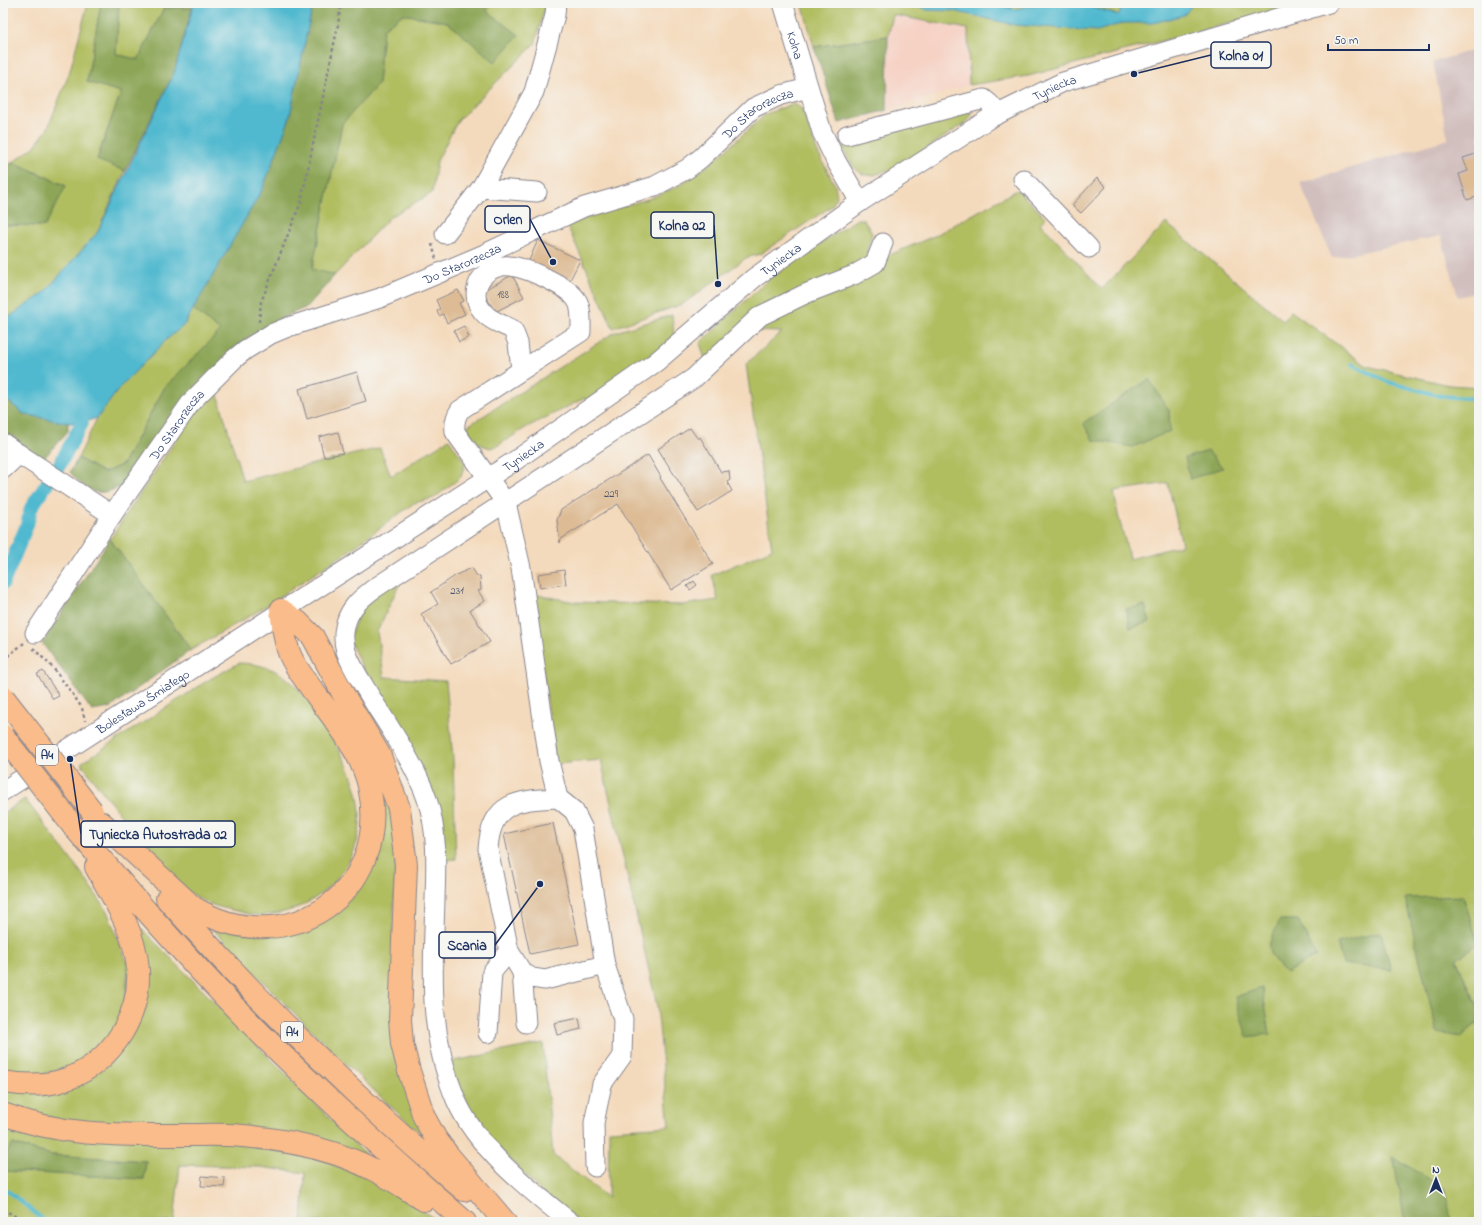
<svg xmlns="http://www.w3.org/2000/svg" width="1482" height="1225" font-family="'Indie Flower',sans-serif">
	<style>
		.built { fill: #f6d2c4 }
		.industrial { fill: #d1bfbe }
		.green { fill: #b1be60; stroke: #66765f; fill-rule: evenodd }
		.forest { fill: #8ca556; stroke: #546a5a }
		.water { fill: #51b9cf; stroke: #367496 }
		.lines { fill: none; stroke-linecap: round; stroke-linejoin: round }
		.stream { stroke: #51b9cf; stroke-width: 4 }
		.canal { stroke: #51b9cf; stroke-width: 14 }
		.building { fill: #ddbb94 }
		.minor-casing { stroke: #88848d; stroke-width: 21 }
		.highway-casing { stroke: #88848d; stroke-width: 24 }
		.path { stroke: #88848d; stroke-width: 2.5; stroke-dasharray: 3 3; stroke-linecap: butt }
		.minor { stroke: #fff; stroke-width: 19 }
		.highway { stroke: #f9bc8a; stroke-width: 22 }
		.highway-bridge-casing { stroke: #88848d; stroke-width: 24; stroke-linecap: butt }
		.highway-bridge { stroke: #f9bc8a; stroke-width: 22 }
		.labels { text-anchor: middle; stroke-width: 3; stroke-linejoin: round; paint-order: stroke }
		.number-label { font-size: 11px; fill: #4c526c }
		.shield { fill: #f6f6f2; stroke: #5d6b8a; stroke-width: 1 }
		.shield-label { font-size: 12px; font-weight: bold; fill: #1b2f5e }
		.street-label { font-size: 13px; fill: #1b2f5e; stroke: #f6f6f2 }
		.leader { fill: none; stroke: #1b2f5e; stroke-width: 1.5 }
		.callout-dot { fill: #1b2f5e; stroke: #f6f6f2; stroke-width: 1.5 }
		.callout { fill: #f6f6f2; stroke: #1b2f5e; stroke-width: 1.5 }
		.callout-label { font-size: 14px; text-anchor: middle; font-weight: bold; fill: #1b2f5e }
	</style>
	<rect width="100%" height="100%" fill="#f6f6f2"/>
	<filter id="ink" filterUnits="userSpaceOnUse"><feTurbulence type="fractalNoise" baseFrequency=".025" numOctaves="2"/><feDisplacementMap in="SourceGraphic" scale="8" xChannelSelector="R" yChannelSelector="G"/><feConvolveMatrix kernelMatrix="1 2 1 2 8 2 1 2 1" color-interpolation-filters="sRGB"/></filter>
	<filter id="wash" filterUnits="userSpaceOnUse"><feTurbulence type="fractalNoise" baseFrequency=".012" numOctaves="4" result="noise"/><feDisplacementMap in="SourceGraphic" scale="16" xChannelSelector="R" yChannelSelector="G"/><feGaussianBlur stdDeviation="0.9" result="paint"/><feColorMatrix in="noise" values="0 0 0 0 0 0 0 0 0 0 0 0 0 0 0 0 0 1.4 0 .05"/><feComposite in="paint" operator="in"/></filter>
	<g filter="url(#wash)">
		<rect width="100%" height="100%" fill="#f4dabc"/>
		<path class="built" d="M893,15L968,29L969,85L887,110L888,36Z"/>
		<path class="industrial" d="M1479,48V292L1458,297L1441,236L1332,258L1300,183L1448,139L1433,62Z"/>
		<path class="green" d="M88,3H101L87,81L121,92L97,159L125,171L97,233L44,293L3,321V272L6,267L3,264V225L45,226L65,185L13,162L34,147L47,130L69,74Z
			M119,3H194L192,8H164L138,60L116,54Z
			M490,3H546L535,44L458,120L437,161L432,193L390,217L335,275L312,270L342,124L378,84L383,29L403,14L448,22L495,62L487,11Z
			M802,3H1302L1299,5L1028,76L969,85L968,29L893,15L888,36L814,47Z
			M792,104L796,105L802,109L817,151L835,185L837,197L832,206L760,254L746,258L683,304L613,328L567,225L595,214L648,199L677,187L710,164L766,114Z
			M971,111L972,115L967,122L889,173L886,170C859,186 851,163 840,143Z
			M1017,190L1046,218L1040,223L1102,289L1166,223L1284,321L1291,311L1367,366L1449,385L1479,387V1009L1456,959L1406,898L1461,1037L1479,1021V1222H579L541,1192L478,1126L449,1070L454,1061L543,1043L553,1155L608,1198L609,1130L669,1126L657,1006L601,760L556,764L532,594L575,602L682,605L718,600L712,575L772,549L746,364L782,332L745,331L705,359L700,343L770,278L857,219H863L872,233L867,251L878,260L934,236ZM1168,483L1182,545L1130,559L1118,515L1114,491Z
			M193,309L221,331L165,387L123,464L104,473L78,458L97,418L121,386L166,340L184,325Z
			M672,315L674,336L656,352L586,401L585,398L527,427L497,446L490,448L476,443L466,427L615,332Z
			M217,392L243,481L380,448L391,476L449,439L465,463L461,477L434,498L414,503L346,553L260,610L191,650L110,539L196,410Z
			M406,570L377,632L384,677L446,681L453,760L456,859L442,860L438,822L349,640L361,606Z
			M239,663C281,664 299,685 320,719C339,748 360,781 360,817C361,872 309,918 255,915C250,915 243,912 237,911C228,909 216,907 208,903C197,898 184,888 175,881C165,872 157,860 149,850C125,822 103,793 81,763L210,679Z
			M368,757L390,807L396,844L393,939L423,1135L415,1129C345,1064 276,997 211,927L288,932L371,862Z
			M25,799L82,874L107,911L128,964L125,1003L115,1030L98,1047L78,1064L38,1076L3,1073V813Z
			M131,918L370,1159L68,1122L3,1105V1090L42,1092L125,1042Z
			M3,1123L259,1144L323,1157L372,1176L439,1222H302L305,1173L260,1167L180,1165L174,1222H3V1171L144,1179L146,1161L51,1155L12,1144L3,1161Z"/>
		<path class="forest" d="M101,3H119L116,54L138,60L164,8H192L174,73L125,171L97,160L121,92L87,82Z
			M313,3H490L487,11L519,35L495,62L447,22L403,14L383,29L378,84L342,124L312,269L335,275L307,307L288,315L244,340L129,483C100,496 92,498 70,472L78,458L104,473L123,464L165,387L220,331L193,309L262,190L289,120Z
			M888,36L887,110L839,123L814,47Z
			M13,162L66,186L45,226L3,225V168Z
			M1149,379L1169,410L1170,431L1133,447L1093,440L1083,423Z
			M3,397L24,414L68,423V431L43,459L3,432Z
			M1208,451L1223,468L1190,479L1185,458Z
			M110,539L191,650L110,708L92,711L42,643Z
			M1145,605L1150,622L1130,628L1126,609Z
			M1463,896L1478,943L1456,960L1479,1009V1021L1461,1037L1437,1033L1405,898Z
			M1280,920H1298L1316,956L1286,973C1262,949 1267,948 1280,920Z
			M1381,932L1391,970L1343,964L1337,943Z
			M1262,988L1270,1034L1247,1037L1235,997Z
			M12,1144L51,1155L146,1161L144,1179L3,1171V1161Z
			M1393,1157L1444,1188L1452,1222H1405Z"/>
		<path class="water" d="M194,3H313L289,120L262,190L184,325L166,340L121,386L97,418L82,423H68L24,414L3,397V321L44,293L97,233L174,73Z
			M910,3H988L1016,9L1037,4L1062,3L1090,6L1118,15L1122,8L1129,3H1194L1184,15L1153,23H1124L1097,31L1015,25L953,11L927,10Z"/>
		<g class="lines">
			<path class="stream" d="M1352,364L1388,382L1441,396L1479,399
				M3,1187L46,1222"/>
			<path class="canal" d="M3,583L27,525L31,508L60,464L82,423"/>
		</g>
		<g id="blocks">
			<path class="building" d="M1479,153V206L1476,197L1467,200L1459,174L1468,171L1463,158Z
				M1097,178L1106,187L1081,213L1072,205Z
				M538,240L580,260L568,284L527,265Z
				M512,275L524,297L495,312L483,291Z
				M458,290L464,301L459,303L465,314L447,323L443,314L439,316L437,311L440,309L436,300Z
				M464,326L469,337L459,342L454,331Z
				M357,372L366,401L307,419L299,389Z
				M690,428L698,439L700,437L721,472L729,471L730,480L727,482L732,491L698,512L658,449Z
				M338,432L343,453L324,457L319,437Z
				M648,455L661,477L660,478L713,564L671,590L618,504L561,539L560,543L557,520L561,510Z
				M472,568L477,576H480L481,590L478,591L485,601L470,610L490,642L451,664L421,614L438,604L431,592L458,574Z
				M564,570L566,584L540,588L538,574Z
				M694,581L697,585L690,590L687,586Z
				M43,671L59,696L53,699L37,674Z
				M553,823L579,944L530,954L504,834Z
				M579,1018L581,1029L557,1035L554,1023Z
				M202,1176L225,1178L224,1187L201,1186Z"/>
		</g>
	</g>
	<g filter="url(#ink)">
		<use href="#blocks" fill-opacity="0" stroke="#88848d" stroke-width="1"/>
		<g class="lines">
			<g class="minor-casing">
				<g id="minor">
					<path id="s1" d="M783,3L822,132L836,161L860,202"/>
					<path d="M847,135L984,99L990,104L998,114"/>
					<path d="M1023,179L1089,248"/>
					<path d="M481,188L537,192"/>
					<path d="M445,234L481,188L534,92L555,15L556,3"/>
					<path d="M521,370L518,343L513,330C505,325 493,322 486,315C467,297 477,271 502,266C519,263 566,285 576,299C582,306 581,322 581,332L460,410C455,417 454,423 455,432L506,503L521,568L549,761L558,798L574,811L583,829L605,965L545,980L532,978L522,972L509,951L488,849C491,801 518,800 558,798"/>
					<path d="M3,443L19,454"/>
					<path d="M3,469L19,454L112,515"/>
					<path id="s2" d="M35,633L112,515L192,401L234,359L245,350L271,334L288,327L380,298L480,256L584,207L655,186L687,169L701,158L753,108L781,95L808,88"/>
					<path id="s3" d="M3,791L516,460L656,362L754,278L860,202L990,118L1063,82L1329,3"/>
					<path d="M522,972L526,1023"/>
					<path d="M488,1033L492,972L509,951"/>
					<path d="M595,1167L594,1123L602,1084L622,1056L623,1019L605,965"/>
					<path d="M570,1222C529,1189 478,1150 456,1100C427,1030 433,972 435,899C436,865 438,832 427,799C414,762 390,729 370,696C362,682 351,667 346,651C344,644 343,635 345,627C348,610 359,600 372,590L694,378L760,316L805,294L854,275L875,263L883,243"/>
				</g>
			</g>
			<g class="highway-casing">
				<path id="highway" d="M281,610L298,622L313,637L346,699L380,756L399,808L406,865L400,1019L402,1044L409,1071L424,1117L436,1139L448,1155L505,1222
					M102,823L193,907C285,964 393,894 369,786C361,750 332,717 311,688C304,678 295,667 290,655C284,641 283,625 281,610
					M73,826C133,897 194,967 260,1033C326,1099 395,1161 465,1222
					M167,899C259,1002 358,1100 464,1190
					M3,1082C21,1085 39,1086 57,1082C106,1070 141,1020 138,970C136,934 114,899 96,867
					M3,1114C65,1137 121,1135 185,1135C204,1135 224,1134 243,1136C288,1140 334,1149 374,1170C391,1178 407,1190 424,1200"/>
			</g>
			<path class="path" d="M432,244L436,259
				M259,322L261,302L301,202L338,25L341,3
				M33,648L54,669L74,696L82,708L85,721
				M3,660L24,643
				M3,1209L25,1222"/>
			<use href="#minor" class="minor"/>
			<use href="#highway" class="highway"/>
			<g class="highway-bridge-casing">
				<path id="highway-bridge" d="M3,697L92,811
					M3,736L73,826"/>
			</g>
			<use href="#highway-bridge" class="highway-bridge"/>
		</g>
	</g>
	<g class="labels">
		<g class="number-label">
			<text x="503" y="298">188</text>
			<text x="611" y="497">229</text>
			<text x="457" y="594">231</text>
		</g>
		<g class="shield">
			<rect x="36" y="745" width="22" height="20" rx="3"/>
			<rect x="281" y="1022" width="22" height="20" rx="3"/>
		</g>
		<g class="shield-label">
			<text x="47" y="759">A4</text>
			<text x="292" y="1036">A4</text>
		</g>
		<g class="street-label">
			<text dy="5" stroke="none"><textPath href="#s1" startOffset="44">Kolna</textPath></text>
			<text dy="5" stroke="none"><textPath href="#s3" startOffset="1267">Tyniecka</textPath></text>
			<text dy="5" stroke="none"><textPath href="#s2" startOffset="924">Do Starorzecza</textPath></text>
			<text dy="5" stroke="none"><textPath href="#s3" startOffset="943">Tyniecka</textPath></text>
			<text dy="5" stroke="none"><textPath href="#s2" startOffset="588">Do Starorzecza</textPath></text>
			<text dy="5" stroke="none"><textPath href="#s2" startOffset="252">Do Starorzecza</textPath></text>
			<text dy="5" stroke="none"><textPath href="#s3" startOffset="619">Tyniecka</textPath></text>
			<text dy="5" stroke="none"><textPath href="#s3" startOffset="166">Bolesława Śmiałego</textPath></text>
		</g>
	</g>
	<path class="leader" d="M1134 74L1211 55M553 262L530 219M718 284L714 225M70 759L81 834M540 884L495 945"/>
	<g class="callout-dot">
		<circle cx="1134" cy="74" r="4"/>
		<circle cx="553" cy="262" r="4"/>
		<circle cx="718" cy="284" r="4"/>
		<circle cx="70" cy="759" r="4"/>
		<circle cx="540" cy="884" r="4"/>
	</g>
	<g class="callout">
		<rect x="1211" y="42" width="60" height="26" rx="4"/>
		<rect x="485" y="206" width="45" height="26" rx="4"/>
		<rect x="651" y="212" width="63" height="26" rx="4"/>
		<rect x="81" y="821" width="154" height="26" rx="4"/>
		<rect x="439" y="932" width="56" height="26" rx="4"/>
	</g>
	<g class="callout-label">
		<text x="1241" y="60">Kolna 01</text>
		<text x="508" y="224">Orlen</text>
		<text x="682" y="230">Kolna 02</text>
		<text x="158" y="839">Tyniecka Autostrada 02</text>
		<text x="467" y="950">Scania</text>
	</g>
	<rect width="1482" height="1225" fill="none" stroke="#f6f6f2" stroke-width="16"/>
	<g transform="translate(1436 1179)" stroke="#f6f6f2" stroke-width="3" paint-order="stroke">
	<path d="M0-3L7 15L0 10L-7 15Z" fill="#1b2f5e"/>
	<text y="-6" font-size="11" font-weight="bold" text-anchor="middle" fill="#1b2f5e">N</text>
	</g>
	<path d="M1328 44v6h101v-6" fill="none" stroke="#1b2f5e" stroke-width="2"/>
	<text x="1334" y="44" font-size="12" fill="#1b2f5e" stroke="#f6f6f2" stroke-width="3" paint-order="stroke">50 m</text>
</svg>
